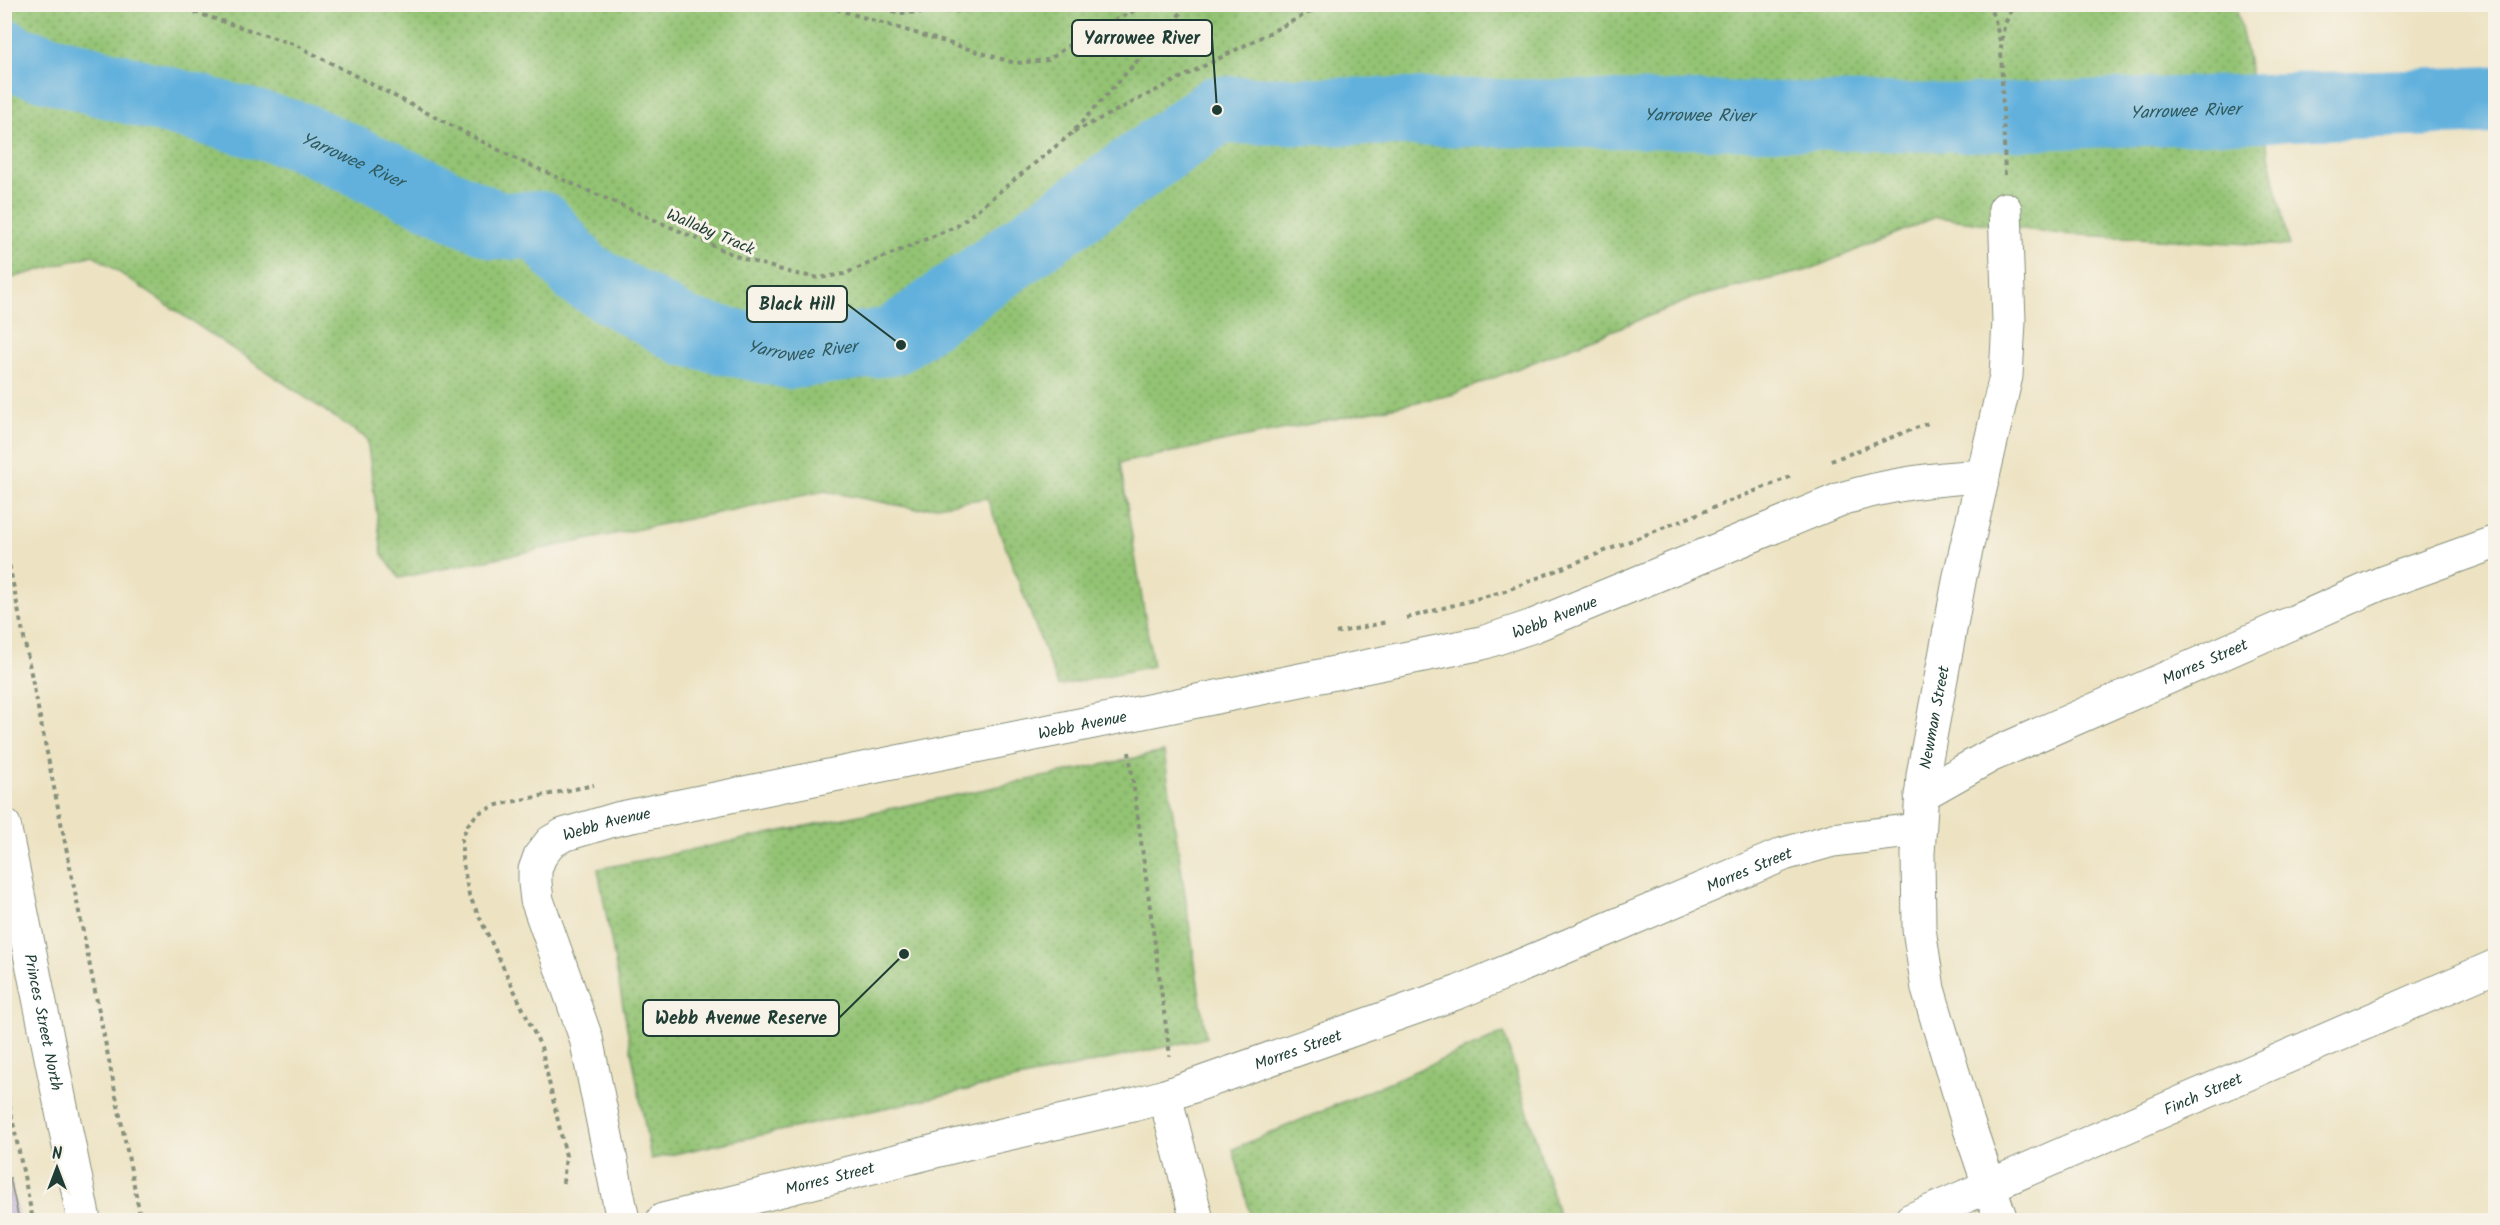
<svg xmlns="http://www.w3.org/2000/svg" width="2500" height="1225" font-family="Kalam,sans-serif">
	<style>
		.grass { fill: url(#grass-dots); stroke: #598054; stroke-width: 1.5 }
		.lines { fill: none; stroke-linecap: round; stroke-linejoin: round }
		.river { stroke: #62b1dd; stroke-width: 68 }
		.building { fill: url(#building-hatch) }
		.street-casing { stroke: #86907c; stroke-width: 35 }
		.path { stroke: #86907c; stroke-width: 4; stroke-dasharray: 4.5 4.5; stroke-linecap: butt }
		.street { stroke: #fff; stroke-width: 33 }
		.labels { text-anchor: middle; stroke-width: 6; stroke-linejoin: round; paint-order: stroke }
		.street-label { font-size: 16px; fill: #1f3d34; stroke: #f7f3e8 }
		.water-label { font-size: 18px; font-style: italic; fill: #305a5e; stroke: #f7f3e8 }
		.leader { fill: none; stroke: #1f3d34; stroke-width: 2 }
		.callout-dot { fill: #1f3d34; stroke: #f7f3e8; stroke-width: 2 }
		.callout { fill: #f7f3e8; stroke: #1f3d34; stroke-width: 2 }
		.callout-label { font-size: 18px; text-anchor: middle; font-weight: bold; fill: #1f3d34 }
	</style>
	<defs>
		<pattern id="grass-dots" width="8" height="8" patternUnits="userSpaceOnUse" patternTransform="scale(1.5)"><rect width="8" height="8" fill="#93c373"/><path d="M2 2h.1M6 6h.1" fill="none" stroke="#77a05f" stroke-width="1.8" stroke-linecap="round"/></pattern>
		<pattern id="building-hatch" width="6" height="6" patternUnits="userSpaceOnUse" patternTransform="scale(1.5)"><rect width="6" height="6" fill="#b4a1d6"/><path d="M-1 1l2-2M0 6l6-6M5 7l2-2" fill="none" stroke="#9284ae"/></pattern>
	</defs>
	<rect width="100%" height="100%" fill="#f7f3e8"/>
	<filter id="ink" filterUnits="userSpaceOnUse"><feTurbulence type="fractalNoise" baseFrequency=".0167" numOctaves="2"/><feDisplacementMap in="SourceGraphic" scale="12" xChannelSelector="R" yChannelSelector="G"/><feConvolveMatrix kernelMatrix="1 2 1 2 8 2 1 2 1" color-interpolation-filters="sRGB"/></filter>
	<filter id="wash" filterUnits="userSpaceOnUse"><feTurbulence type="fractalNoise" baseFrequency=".008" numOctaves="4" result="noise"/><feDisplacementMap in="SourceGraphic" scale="24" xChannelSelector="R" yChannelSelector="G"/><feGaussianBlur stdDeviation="1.35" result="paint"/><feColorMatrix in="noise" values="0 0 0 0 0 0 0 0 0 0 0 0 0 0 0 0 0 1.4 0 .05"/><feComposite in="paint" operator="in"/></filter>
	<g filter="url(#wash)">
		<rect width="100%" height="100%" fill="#ede3c3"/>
		<path class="grass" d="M5,4L2236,5L2289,246L2060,234L1936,217L1808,270L1699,296L1451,395L1120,463L1153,666L1058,686L987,498L917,509L825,491L399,578L382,554L367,439L93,255L5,280Z
			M1164,752L1206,1038L651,1159L598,869Z
			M1504,1033L1560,1220H1252L1233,1149Z"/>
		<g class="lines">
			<path class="river" id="s1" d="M4,52L17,60L300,136L498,226L540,225L582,274L686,332L790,355L893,341L1217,110L1969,118L2496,100"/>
		</g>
		<g id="blocks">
			<path class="building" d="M10,1178L19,1220H5V1180Z"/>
		</g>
	</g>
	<g filter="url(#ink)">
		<use href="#blocks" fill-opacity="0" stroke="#86907c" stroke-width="1.5"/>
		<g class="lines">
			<g class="street-casing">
				<g id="street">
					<path id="s2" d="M1921,795L1990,756L2382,583L2496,542"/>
					<path id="s3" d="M4,825L84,1220"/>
					<path d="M1165,1096L1197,1220"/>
					<path id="s4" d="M623,1220L586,1038L537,900L535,883V870L540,856L551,842L563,835L617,819L1482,643L1533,626L1841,499C1890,484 1932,479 1983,476"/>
					<path id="s5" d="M663,1220L963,1144L1133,1105L1165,1096L1459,992L1784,854L1833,840L1918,830"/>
					<path id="s6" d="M1911,1220L2496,966"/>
					<path id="s7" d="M2001,1220L1968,1123L1928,989L1919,929L1918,854L1923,775L1960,576L2006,376L2009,321L2005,209"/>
				</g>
			</g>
			<path class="path" d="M169,4L296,45L516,159L741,258L792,273L819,278L844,274L957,226L1071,134L1189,4
				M819,4L1015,63L1048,60L1072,43L1147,4
				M866,4L900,13L965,11L987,4
				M1986,4L1994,16L2000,41
				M1074,132L1326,4
				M2005,175L2001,47L2004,26L2014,4
				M1831,461L1931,422
				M4,539L141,1220
				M1407,618L1505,591L1790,477
				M1336,633L1387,622
				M1129,752L1170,1056
				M4,1079L33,1220
				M563,1183L566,1156L541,1047L469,895L462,858V839L467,826L478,813L497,805L594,785"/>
			<use href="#street" class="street"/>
		</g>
	</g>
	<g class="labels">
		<g class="street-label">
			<text transform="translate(711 231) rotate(23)" y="6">Wallaby Track</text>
			<text dy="6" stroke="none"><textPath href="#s4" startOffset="1425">Webb Avenue</textPath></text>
			<text dy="6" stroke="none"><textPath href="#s2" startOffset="314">Morres Street</textPath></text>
			<text dy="6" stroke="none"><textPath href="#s7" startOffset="516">Newman Street</textPath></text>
			<text dy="6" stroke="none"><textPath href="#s4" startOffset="940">Webb Avenue</textPath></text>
			<text dy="6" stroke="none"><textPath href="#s4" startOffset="454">Webb Avenue</textPath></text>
			<text dy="6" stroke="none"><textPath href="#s5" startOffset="1144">Morres Street</textPath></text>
			<text dy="6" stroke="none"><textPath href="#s3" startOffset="201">Princes Street North</textPath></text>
			<text dy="6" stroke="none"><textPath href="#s5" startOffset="658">Morres Street</textPath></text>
			<text dy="6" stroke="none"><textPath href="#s6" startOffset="318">Finch Street</textPath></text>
			<text dy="6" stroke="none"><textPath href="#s5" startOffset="172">Morres Street</textPath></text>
		</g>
		<g class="water-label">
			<text dy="6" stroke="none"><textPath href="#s1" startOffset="2328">Yarrowee River</textPath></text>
			<text dy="6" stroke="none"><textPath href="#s1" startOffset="1842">Yarrowee River</textPath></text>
			<text dy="6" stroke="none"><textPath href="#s1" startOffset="366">Yarrowee River</textPath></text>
			<text dy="6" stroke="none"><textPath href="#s1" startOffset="870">Yarrowee River</textPath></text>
		</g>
	</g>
	<path class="leader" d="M1217 110L1212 38M901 345L847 304M904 954L839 1018"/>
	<g class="callout-dot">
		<circle cx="1217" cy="110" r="6"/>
		<circle cx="901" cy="345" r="6"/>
		<circle cx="904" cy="954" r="6"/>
	</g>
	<g class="callout">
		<rect x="1072" y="20" width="140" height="36" rx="6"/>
		<rect x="747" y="286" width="100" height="36" rx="6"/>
		<rect x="643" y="1000" width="196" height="36" rx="6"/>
	</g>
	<g class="callout-label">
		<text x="1142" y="44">Yarrowee River</text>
		<text x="797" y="310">Black Hill</text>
		<text x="741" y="1024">Webb Avenue Reserve</text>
	</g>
	<rect width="2500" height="1225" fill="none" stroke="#f7f3e8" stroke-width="24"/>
	<g transform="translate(57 1168)" stroke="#f7f3e8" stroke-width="4.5" paint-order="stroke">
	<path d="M0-4.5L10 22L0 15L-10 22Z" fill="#1f3d34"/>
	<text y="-9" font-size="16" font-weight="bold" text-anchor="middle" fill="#1f3d34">N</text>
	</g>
</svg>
